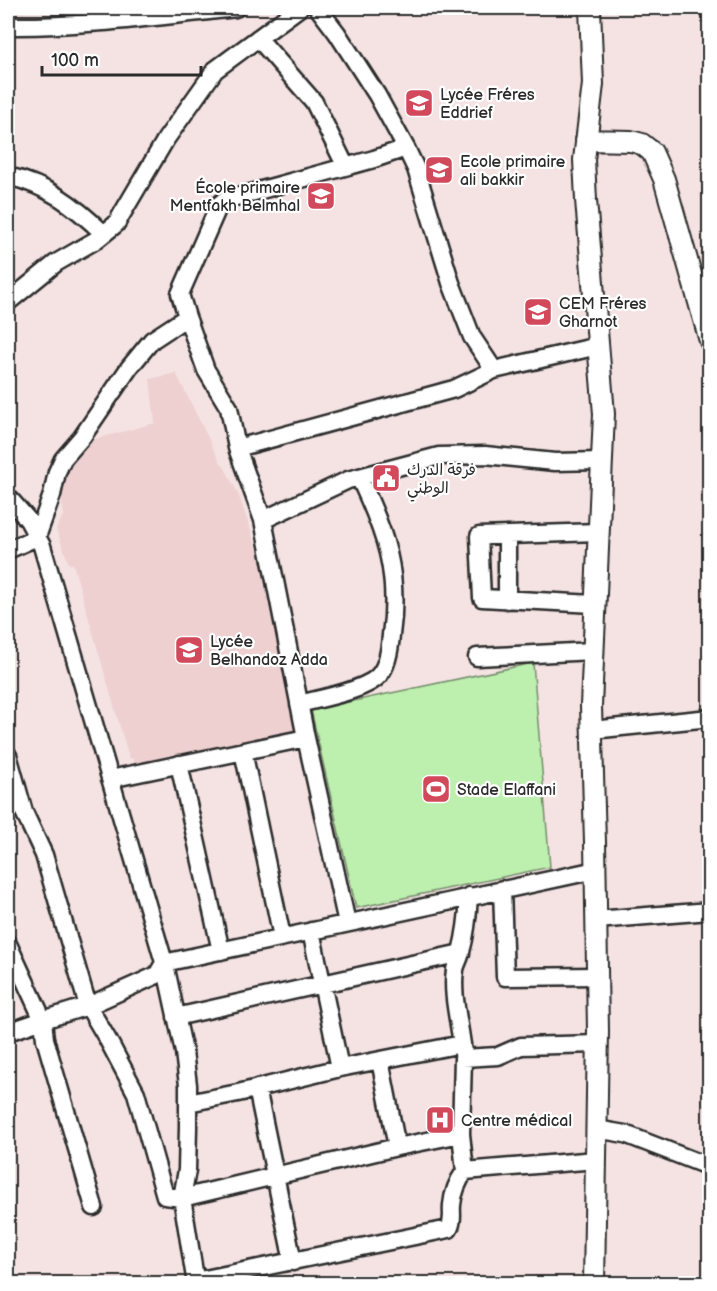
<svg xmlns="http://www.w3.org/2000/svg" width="717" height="1291" font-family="'Balsamiq Sans','Playpen Sans Arabic',sans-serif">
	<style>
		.built { fill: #eed0d0 }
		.green { fill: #bdefae; stroke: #748d6c; stroke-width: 1.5 }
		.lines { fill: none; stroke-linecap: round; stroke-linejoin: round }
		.minor-casing { stroke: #2b2b2b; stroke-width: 21 }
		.major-casing { stroke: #2b2b2b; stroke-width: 24 }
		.minor { stroke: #fff; stroke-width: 16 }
		.major { stroke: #fff; stroke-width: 20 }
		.labels { text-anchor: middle; stroke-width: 4.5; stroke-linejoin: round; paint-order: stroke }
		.poi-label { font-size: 16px; fill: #2b2b2b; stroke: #fff; text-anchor: start }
	</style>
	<rect width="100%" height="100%" fill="#f5e3e3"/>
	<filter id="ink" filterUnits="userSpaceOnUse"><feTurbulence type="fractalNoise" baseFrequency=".0167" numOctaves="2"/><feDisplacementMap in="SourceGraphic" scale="12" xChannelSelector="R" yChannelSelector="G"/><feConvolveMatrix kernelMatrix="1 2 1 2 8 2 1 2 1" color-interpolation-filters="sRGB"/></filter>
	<g filter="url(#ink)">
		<path class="built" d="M176,373L220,462L225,468L239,496L261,561L299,735L183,761L174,754L135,765L133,759L129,758L73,564H69L56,529L64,514L60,493L67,462L88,441L155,423L150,379Z"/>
		<path class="green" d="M533,663L550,867L356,908L311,710Z"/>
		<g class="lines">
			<g class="minor-casing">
				<path id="minor" d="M318,8L337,33L377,95L406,148L416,169L451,283L472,337L494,370
					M8,26C84,27 160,16 236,8
					M258,38L314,102L345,165
					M8,176C49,186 74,205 104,234
					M8,302L56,263L96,240L116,224L166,139L215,70L299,8
					M187,317L206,370L229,408L237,448
					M8,497L28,520L42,546L166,969L184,1052L188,1085V1127L187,1170L182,1198L196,1284
					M263,520L348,480L439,456L485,455L555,462L601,461
					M8,550L37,537L52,495L57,472L63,459L82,437L129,368L152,340L187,317L180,294L219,205L225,200L374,159L406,148
					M507,600V535
					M594,604L482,598L479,536L598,532
					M477,657L593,651
					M299,704C318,699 369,690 380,674C388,664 390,648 391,635C400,573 385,532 359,477
					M592,730L710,718
					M243,751L282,937
					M8,755L24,812L44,855L88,1006L108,1040L136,1093L165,1196L182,1198L397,1147L461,1134L465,1171
					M179,764L221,951
					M110,779L306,738
					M502,889L505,977L597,976
					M596,920L710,911
					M347,923L306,738L263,520L237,448L454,389L494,370L598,346
					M311,931L340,1068
					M8,944L43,1020L8,1032
					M176,1017L461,953
					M463,1054C461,1027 451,997 455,970C456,964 460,958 461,952C466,934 468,915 469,896
					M380,1060L397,1147
					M257,1088L293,1262
					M188,1103L238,1093L340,1068L462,1044
					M596,1129L625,1134L710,1167
					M461,1134L463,1058L498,1056L521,1046L598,1044
					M94,1207L45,1039L43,1020L88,1006L157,975L164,963L596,870
					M195,1281L449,1229C454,1220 451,1214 452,1205C453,1193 458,1181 465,1171L596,1160"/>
			</g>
			<g class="major-casing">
				<path id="major" d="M590,8L593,84L584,160L586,200L604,414L591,706L595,842L598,1031L594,1284
					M586,140L631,141L642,144L652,152L664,179L710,341"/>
			</g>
			<use href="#minor" class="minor"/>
			<use href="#major" class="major"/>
		</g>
	</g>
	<defs>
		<g id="school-square" transform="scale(1.5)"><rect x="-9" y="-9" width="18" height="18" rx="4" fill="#d1495b" stroke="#fff"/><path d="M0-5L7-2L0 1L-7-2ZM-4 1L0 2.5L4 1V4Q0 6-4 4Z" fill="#fff"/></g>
		<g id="civic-square" transform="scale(1.5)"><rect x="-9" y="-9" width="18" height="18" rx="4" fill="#d1495b" stroke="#fff"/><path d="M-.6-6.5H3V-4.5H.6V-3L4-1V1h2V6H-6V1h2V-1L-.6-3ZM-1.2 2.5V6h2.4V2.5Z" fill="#fff"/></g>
		<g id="stadium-square" transform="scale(1.5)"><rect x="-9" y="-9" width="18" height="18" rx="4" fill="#d1495b" stroke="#fff"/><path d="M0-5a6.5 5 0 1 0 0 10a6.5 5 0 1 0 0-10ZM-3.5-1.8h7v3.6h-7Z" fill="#fff"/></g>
		<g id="hospital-square" transform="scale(1.5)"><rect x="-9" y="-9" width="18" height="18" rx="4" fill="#d1495b" stroke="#fff"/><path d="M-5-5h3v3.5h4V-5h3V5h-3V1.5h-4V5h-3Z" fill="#fff"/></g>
	</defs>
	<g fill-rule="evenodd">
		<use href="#school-square" x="419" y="103"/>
		<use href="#school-square" x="439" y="170"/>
		<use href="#school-square" x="321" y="196"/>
		<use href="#school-square" x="538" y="312"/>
		<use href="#civic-square" x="386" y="478"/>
		<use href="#school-square" x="189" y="650"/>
		<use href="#stadium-square" x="436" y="789"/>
		<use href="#hospital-square" x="440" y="1120"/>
	</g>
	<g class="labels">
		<g class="poi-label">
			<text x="440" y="100">Lycée Fréres<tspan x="440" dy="18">Eddrief</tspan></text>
			<text x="460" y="167">Ecole primaire<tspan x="460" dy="18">ali bakkir</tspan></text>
			<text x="300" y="193" text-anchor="end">École primaire<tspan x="300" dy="18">Mentfakh Belmhal</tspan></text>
			<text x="559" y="309">CEM Fréres<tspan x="559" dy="18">Gharnot</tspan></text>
			<text x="407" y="475">فرقة الدرك<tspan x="407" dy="18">الوطني</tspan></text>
			<text x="210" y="647">Lycée<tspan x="210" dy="18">Belhandoz Adda</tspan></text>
			<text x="457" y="795">Stade Elaffani</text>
			<text x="461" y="1126">Centre médical</text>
		</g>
	</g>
	<rect width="717" height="1291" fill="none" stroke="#fff" stroke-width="30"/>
	<rect x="15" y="15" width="687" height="1261" fill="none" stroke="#2b2b2b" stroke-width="2" filter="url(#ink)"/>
	<path d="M42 66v9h159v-9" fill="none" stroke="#2b2b2b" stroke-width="3"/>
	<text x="51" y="66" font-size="18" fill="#2b2b2b" stroke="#ffffff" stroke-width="4.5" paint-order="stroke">100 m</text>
</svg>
